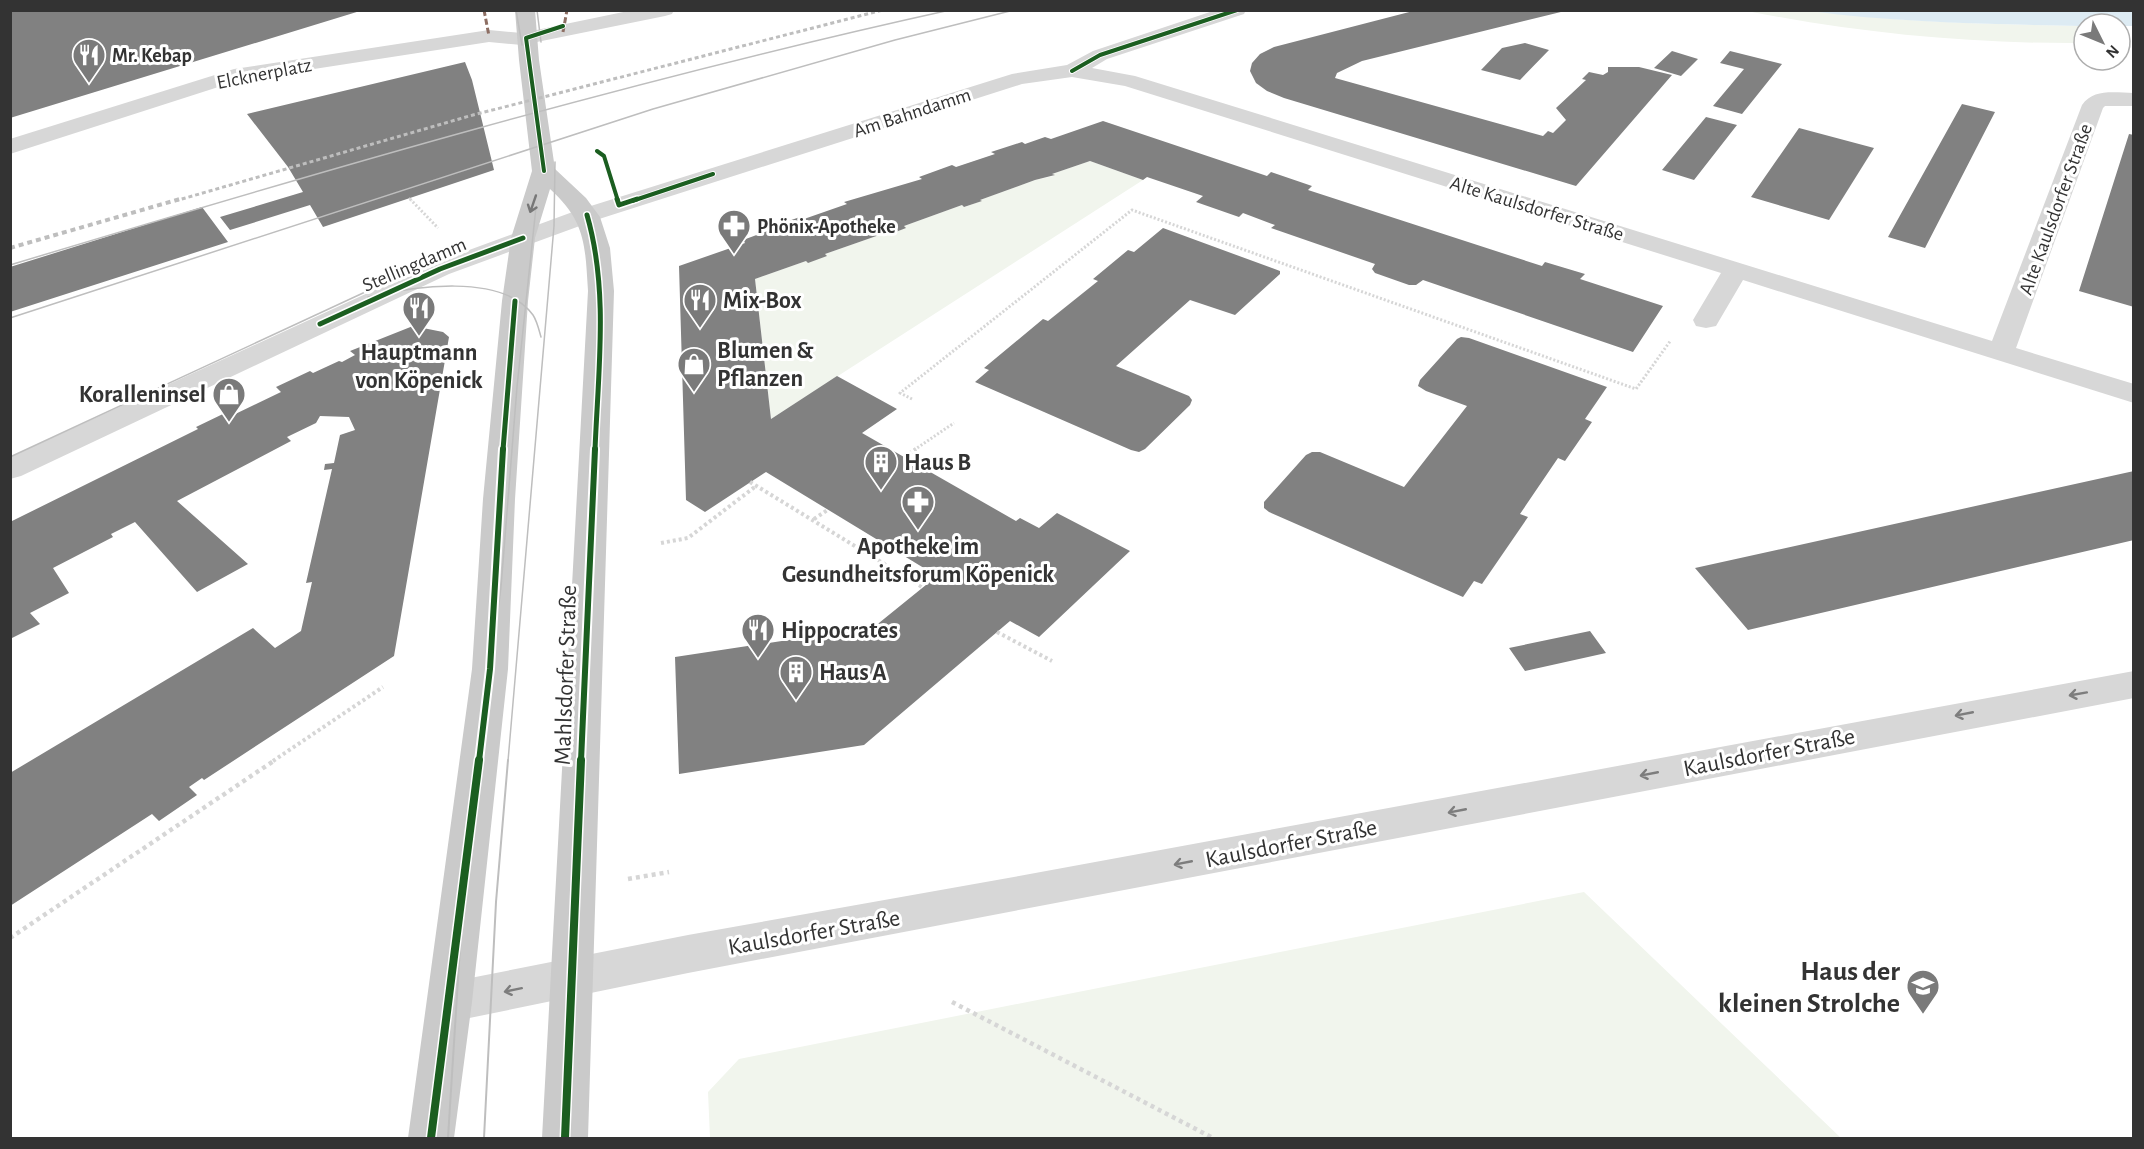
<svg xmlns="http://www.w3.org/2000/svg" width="2144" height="1149" font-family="'Alegreya Sans',sans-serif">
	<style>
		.green { fill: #f1f5ed }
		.water { fill: #ddebf3 }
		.building { fill: #818181 }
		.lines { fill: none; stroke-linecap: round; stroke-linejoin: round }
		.path-far3 { stroke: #d6d6d6; stroke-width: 2; stroke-dasharray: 2 2; stroke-linecap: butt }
		.path-far2 { stroke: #d6d6d6; stroke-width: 3; stroke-dasharray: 2 2; stroke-linecap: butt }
		.path-far1 { stroke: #d6d6d6; stroke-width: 4; stroke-dasharray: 3 3; stroke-linecap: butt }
		.path { stroke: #d6d6d6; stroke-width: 4.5; stroke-dasharray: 4 4; stroke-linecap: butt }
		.minor { fill: #d7d7d7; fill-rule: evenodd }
		.major { fill: #cacaca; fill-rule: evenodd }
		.tram-far1 { stroke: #bebebe; stroke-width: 1.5 }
		.tram { stroke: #bebebe; stroke-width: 2 }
		.rail-far1 { stroke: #bebebe; stroke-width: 3; stroke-dasharray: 4 3; stroke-linecap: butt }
		.rail { stroke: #bebebe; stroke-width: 4; stroke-dasharray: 5 4; stroke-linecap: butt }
		.quiet { stroke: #8d6e63; stroke-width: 3; stroke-dasharray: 6 3; stroke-linecap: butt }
		.cycleway-far3-casing { stroke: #fff; stroke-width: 6 }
		.cycleway-far2-casing { stroke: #fff; stroke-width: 8 }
		.cycleway-far1-casing { stroke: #fff; stroke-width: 10 }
		.cycleway-casing { stroke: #fff; stroke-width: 11 }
		.cycleway-far3 { stroke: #1b5e20; stroke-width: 4 }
		.cycleway-far2 { stroke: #1b5e20; stroke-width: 5 }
		.cycleway-far1 { stroke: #1b5e20; stroke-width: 6 }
		.cycleway { stroke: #1b5e20; stroke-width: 8 }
		.oneway { stroke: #777 }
		.oneway2 { stroke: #7d7d7d }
		.labels { text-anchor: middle; stroke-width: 6; stroke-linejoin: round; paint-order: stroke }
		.far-poi-label { font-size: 20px; font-weight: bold; fill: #333; stroke: #fff; text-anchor: start }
		.far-street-label { font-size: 20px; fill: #333; stroke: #fff }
		.poi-label { font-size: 24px; font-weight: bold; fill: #333; stroke: #fff; text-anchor: start }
		.street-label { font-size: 24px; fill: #333; stroke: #fff }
		.near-poi-label { font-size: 28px; font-weight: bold; fill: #333; stroke: #fff; text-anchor: end }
	</style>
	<rect width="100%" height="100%" fill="#fff"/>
	<path class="green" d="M1810,10C1901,23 1992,24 2084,26V43C1970,44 1858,33 1747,11Z
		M1090,161L1143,180L771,419L755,279L806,261L809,262L826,256L825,254L885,233L888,234L905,228L904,226L962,205L965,207L981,201L980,200L1035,180L1054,176L1052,174Z
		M1584,892L1841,1138H710L708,1092L739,1059Z"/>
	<path class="water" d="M2133,10V26H2120V24H2084V26H2080C1989,24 1900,23 1810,11Z"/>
	<path class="building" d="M10,10H360V11L10,118Z
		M1417,10L1565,11L1362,61L1337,73L1335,78L1543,136L1548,131L1553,133L1566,120L1556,108L1586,80L1582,79L1589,72L1603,75L1608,72V67H1639L1672,75L1576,186L1284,98L1267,91L1256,83L1250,71L1252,63L1260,54L1274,47Z
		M1525,43L1549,50L1520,80L1481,70L1502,48Z
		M1672,51L1698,59L1681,76L1654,68Z
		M1730,51L1782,64L1742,114L1713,106L1744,69L1720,63Z
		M465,62L472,80L494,170L323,227L310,205L230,230L220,217L303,192L288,167L247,114Z
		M1962,104L1995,112L1925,248L1888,237Z
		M1706,117L1737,125L1694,180L1662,170Z
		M1103,121L1267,176L1271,172L1312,186L1308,190L1542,266L1545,262L1585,274L1580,279L1663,306L1633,352L1423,280L1416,285H1409L1375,273L1372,269L1375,264L1271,228L1275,225L1243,213L1239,217L1196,202L1203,196L1147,177L1143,180L1090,161L1052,174L1055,175L1035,180L980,200L982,201L964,207L962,205L904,226L906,228L888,235L885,233L825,254L827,256L808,263L806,261L755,279L771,419L837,376L897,409L862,433L1016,521L1020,518L1039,528L1057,513L1130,551L1039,637L1010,621L864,745L679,774L675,657L874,627L937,576L766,472L705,512L686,500L679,266L745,243L743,240L767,231L765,229L800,217L804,219L847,204L844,202L922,179L919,177L952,165L956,167L995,154L991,152L1022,142L1025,144L1045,137L1051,139Z
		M1799,128L1874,148L1829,220L1751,197Z
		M2129,134L2134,135V307L2079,291Z
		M202,207L228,242L10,312V267Z
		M1163,228L1280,271V274L1235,315L1190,300L1116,366L1189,396L1192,400L1190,405L1145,449L1139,452L1131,450L975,382L989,370L984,368L1043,319L1048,321L1098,281L1093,279L1128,250L1134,252Z
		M413,326L443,332L449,337L394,656L204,780L202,778L189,787L197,795L159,821L152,814L10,906V773L253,628L275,648L301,631L312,582L306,583L332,469L324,470L325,464L334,463L340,435L355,430L349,417L320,416L316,423L287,437L291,441L177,501L248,564L197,592L135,522L111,534L113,537L53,568L69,593L30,613L40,624L10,639V522L198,429L196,427L225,413L229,417L281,392L276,387L310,371L313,373L339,361L342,362L355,355L350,351Z
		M1461,337L1469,338L1607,387L1585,419L1592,422L1565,461L1558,458L1520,514L1528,517L1482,584L1474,581L1463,597L1269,512L1264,508V502L1306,455L1312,452H1320L1404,487L1467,406L1426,391L1418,386L1420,380L1457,339Z
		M2134,471V540L1748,630L1695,568Z
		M1590,631L1606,653L1525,671L1509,648Z"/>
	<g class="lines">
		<path class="path-far3" d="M409,198L412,201"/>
		<path class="path-far2" d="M410,199L438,228
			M912,399L900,393L1132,210L1636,389L1671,340
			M914,450L954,423"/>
		<path class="path-far1" d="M904,457L916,449
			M750,482L922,587
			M814,519L829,509
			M661,543L688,538L756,486
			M997,632L1052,661
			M273,761L383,687"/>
		<path class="path" d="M628,879L669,872
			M10,938L275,760
			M952,1002L1213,1138"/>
		<path class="minor" d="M633,10H674L672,14L665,16L522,45L489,42L237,81L10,154V139L234,69L489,30L522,33Z
			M1216,10H1246L1244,14L1107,59L1092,68L1135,76L1992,341L2082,105C2094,88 2115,93 2134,93V106H2105L2103,108L2016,348L2134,384V403L1743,280L1716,326L1706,328L1696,326L1693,320L1721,273L1125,86L1072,77L1022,84L596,220L449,274L21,476L10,479V457L431,264L578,210L1012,74L1067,65L1093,51Z
			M2134,671V698L688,973L450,1022L435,1016L428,1002L435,988L450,982L688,935L1019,876Z"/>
		<path class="major" d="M515,10H535L539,60L555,169L586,198L600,217L610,248L614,291L588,1138H542L588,291C585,245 586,222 550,189L535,238L528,301L515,499L508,669L472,1002L454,1138H408L472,669L483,499L502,301L511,238L532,171L519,60Z"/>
		<path class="tram-far1" d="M516,10L522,45
			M537,10L541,42
			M10,265C321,171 632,80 950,10
			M368,297C411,287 502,272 533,315C537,321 539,330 541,337
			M10,318L653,109L895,40L1014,10
			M10,457L376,287
			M479,761L501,587L517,387L536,207
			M508,761L554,226L555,162"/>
		<path class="tram" d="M448,1138L465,868L479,760
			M484,1138L496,902L508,760"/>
		<path class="rail-far1" d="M175,201L473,115L883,10"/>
		<path class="rail" d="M10,248L180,199"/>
		<path class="quiet" d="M484,10L489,36
			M563,32L567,10"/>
		<g class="cycleway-far3-casing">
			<path id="cycleway-far3" d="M1072,71L1100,55L1237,10
				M597,151L604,156L618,201
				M544,171L526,38L563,26
				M632,201L713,174"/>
		</g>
		<g class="cycleway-far2-casing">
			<path id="cycleway-far2" d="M617,199L619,205L637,199
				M587,215C609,291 598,372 595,450
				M320,324L440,269L523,238
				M503,450L515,301"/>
		</g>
		<g class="cycleway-far1-casing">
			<path id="cycleway-far1" d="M479,761L490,669L503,449
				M581,761L595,449"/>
		</g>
		<g class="cycleway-casing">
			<path id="cycleway" d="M431,1138L479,760
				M565,1138L581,760"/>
		</g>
		<use href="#cycleway-far3" class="cycleway-far3"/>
		<use href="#cycleway-far2" class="cycleway-far2"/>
		<use href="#cycleway-far1" class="cycleway-far1"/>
		<use href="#cycleway" class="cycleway"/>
	</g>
	<defs><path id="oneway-shaft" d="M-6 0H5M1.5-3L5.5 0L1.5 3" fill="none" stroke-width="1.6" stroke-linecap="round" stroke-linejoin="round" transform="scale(1.5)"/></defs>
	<use class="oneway" href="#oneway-shaft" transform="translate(533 204) rotate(109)"/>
	<g class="oneway2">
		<use href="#oneway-shaft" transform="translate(2078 694) rotate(170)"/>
		<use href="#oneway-shaft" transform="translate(1964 714) rotate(169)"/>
		<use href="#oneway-shaft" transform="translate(1649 774) rotate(169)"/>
		<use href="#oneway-shaft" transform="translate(1457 811) rotate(169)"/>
		<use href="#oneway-shaft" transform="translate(1183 863) rotate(169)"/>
		<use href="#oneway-shaft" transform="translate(513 990) rotate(168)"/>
	</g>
	<defs>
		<g id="restaurant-pin" transform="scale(1.725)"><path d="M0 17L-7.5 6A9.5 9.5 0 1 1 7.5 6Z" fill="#7a7a7a" stroke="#fff"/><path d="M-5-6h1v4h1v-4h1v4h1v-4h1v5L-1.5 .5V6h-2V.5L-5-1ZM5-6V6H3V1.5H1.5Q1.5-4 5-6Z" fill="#fff"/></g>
		<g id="pharmacy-pin" transform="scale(1.725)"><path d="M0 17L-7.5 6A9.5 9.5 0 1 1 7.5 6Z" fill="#7a7a7a" stroke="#fff"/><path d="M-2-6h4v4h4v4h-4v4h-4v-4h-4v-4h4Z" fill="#fff"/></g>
		<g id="shop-pin" transform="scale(1.725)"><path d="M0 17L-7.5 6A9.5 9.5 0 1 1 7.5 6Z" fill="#7a7a7a" stroke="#fff"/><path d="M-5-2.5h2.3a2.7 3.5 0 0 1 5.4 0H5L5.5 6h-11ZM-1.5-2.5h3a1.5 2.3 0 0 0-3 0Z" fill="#fff"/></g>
		<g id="building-pin" transform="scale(1.725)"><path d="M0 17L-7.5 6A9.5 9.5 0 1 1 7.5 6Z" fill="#7a7a7a" stroke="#fff"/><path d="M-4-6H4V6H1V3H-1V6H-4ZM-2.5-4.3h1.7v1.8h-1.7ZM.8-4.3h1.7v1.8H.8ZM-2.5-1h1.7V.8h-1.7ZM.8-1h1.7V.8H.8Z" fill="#fff"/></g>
		<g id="school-pin" transform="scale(1.725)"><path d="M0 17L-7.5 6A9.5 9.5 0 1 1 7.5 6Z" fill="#7a7a7a" stroke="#fff"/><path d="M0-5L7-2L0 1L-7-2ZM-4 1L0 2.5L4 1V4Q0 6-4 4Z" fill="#fff"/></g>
	</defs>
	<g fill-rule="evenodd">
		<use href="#restaurant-pin" x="89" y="55"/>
		<use href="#pharmacy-pin" x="734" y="226"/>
		<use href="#restaurant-pin" x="700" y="300"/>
		<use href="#restaurant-pin" x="419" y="308"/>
		<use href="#shop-pin" x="694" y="364"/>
		<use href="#shop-pin" x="229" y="394"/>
		<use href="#building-pin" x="881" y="462"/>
		<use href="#pharmacy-pin" x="918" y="502"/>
		<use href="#restaurant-pin" x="758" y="630"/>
		<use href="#building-pin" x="796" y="672"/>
		<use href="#school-pin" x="1923" y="986"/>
	</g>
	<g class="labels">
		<g class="far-poi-label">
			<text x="112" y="62">Mr. Kebap</text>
			<text x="757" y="233">Phönix-Apotheke</text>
		</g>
		<g class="far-street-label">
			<text transform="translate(264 73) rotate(-11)" y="7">Elcknerplatz</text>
			<text transform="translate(912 112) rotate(-18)" y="7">Am Bahndamm</text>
			<text transform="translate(1537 208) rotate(17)" y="7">Alte Kaulsdorfer Straße</text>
			<text transform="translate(2055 209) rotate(-70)" y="7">Alte Kaulsdorfer Straße</text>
			<text transform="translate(414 264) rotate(-23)" y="7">Stellingdamm</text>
		</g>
		<g class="poi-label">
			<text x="723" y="308">Mix-Box</text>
			<text x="717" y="358">Blumen &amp;<tspan x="717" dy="28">Pflanzen</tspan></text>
			<text x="419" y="360" text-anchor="middle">Hauptmann<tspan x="419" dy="28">von Köpenick</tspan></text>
			<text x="206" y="402" text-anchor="end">Koralleninsel</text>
			<text x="904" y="470">Haus B</text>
			<text x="918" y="554" text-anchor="middle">Apotheke im<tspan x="918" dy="28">Gesundheitsforum Köpenick</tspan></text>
			<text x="781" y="638">Hippocrates</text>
			<text x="819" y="680">Haus A</text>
		</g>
		<g class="street-label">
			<text transform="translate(565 675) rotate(-88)" y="8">Mahlsdorfer Straße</text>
			<text transform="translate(1769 752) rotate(-11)" y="8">Kaulsdorfer Straße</text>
			<text transform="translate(1291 843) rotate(-11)" y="8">Kaulsdorfer Straße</text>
			<text transform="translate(814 932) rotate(-10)" y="8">Kaulsdorfer Straße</text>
		</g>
		<g class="near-poi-label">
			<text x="1900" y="980">Haus der<tspan x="1900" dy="32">kleinen Strolche</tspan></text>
		</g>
	</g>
	<rect width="2144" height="1149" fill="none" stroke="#333333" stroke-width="24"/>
	<g transform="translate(2102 42) rotate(133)"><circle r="28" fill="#ffffff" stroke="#adadad" stroke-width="1.5"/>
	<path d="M0-4.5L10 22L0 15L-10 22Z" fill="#7a7a7a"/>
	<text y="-9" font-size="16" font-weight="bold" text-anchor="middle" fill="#333333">N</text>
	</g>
</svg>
